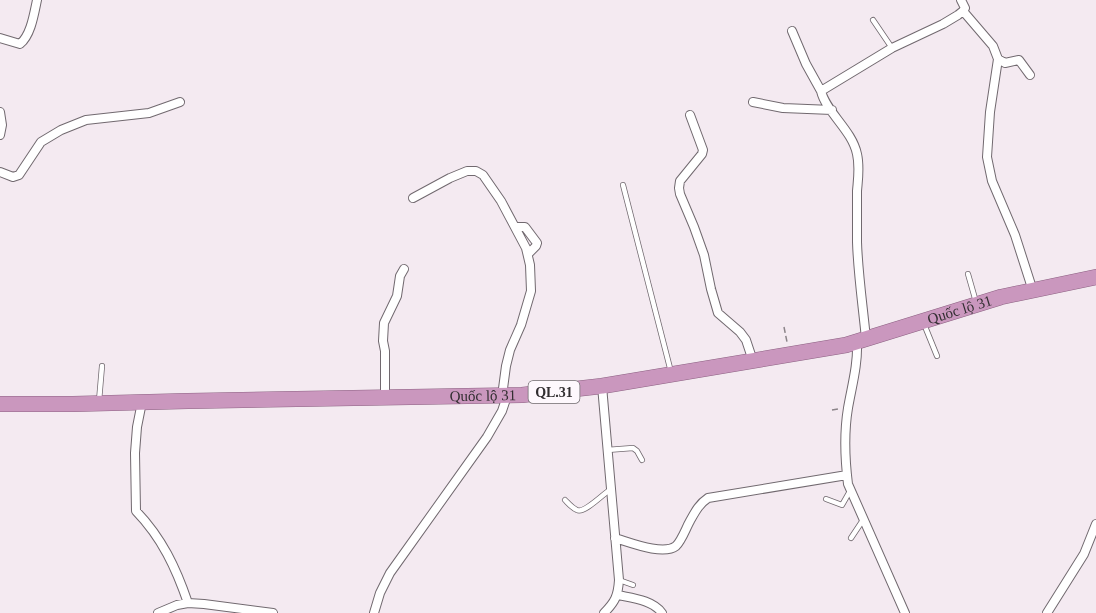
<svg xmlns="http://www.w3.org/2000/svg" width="1096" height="613" font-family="Georgia,serif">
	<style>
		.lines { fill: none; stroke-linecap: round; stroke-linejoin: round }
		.service-casing { stroke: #71696f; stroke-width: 6 }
		.minor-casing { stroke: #71696f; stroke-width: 10 }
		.trunk-casing { stroke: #8c6182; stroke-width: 16 }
		.path { stroke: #8b8489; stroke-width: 1.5; stroke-dasharray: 6 3; stroke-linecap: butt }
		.service { stroke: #fff; stroke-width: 4.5 }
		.minor { stroke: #fff; stroke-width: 8 }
		.trunk { stroke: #ca97be; stroke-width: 15 }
		.labels { text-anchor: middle; stroke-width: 4.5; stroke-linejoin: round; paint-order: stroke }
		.shield { fill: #fef8fd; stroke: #6f6b6e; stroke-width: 1.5 }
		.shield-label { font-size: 14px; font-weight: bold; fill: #322e31 }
		.street-label { font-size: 15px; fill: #322e31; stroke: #fef8fd }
	</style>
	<rect width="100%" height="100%" fill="#f4eaf1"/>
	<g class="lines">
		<g class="service-casing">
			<path id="service" d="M873,20L892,48
				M623,185L671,372
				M968,274L976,302
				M924,324L937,356
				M99,401L102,366
				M607,450L633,448L637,451L642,460
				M826,499L842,505L850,491
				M565,500C568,503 572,508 577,510C584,514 603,494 611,489
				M851,538L863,520
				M619,580L633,585"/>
		</g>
		<g class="minor-casing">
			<path id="minor" d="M963,11L993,46L998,59L1005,63L1019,60L1030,75
				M792,31L806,64L821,91
				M0,38L20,44C31,35 34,14 37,0
				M998,59L990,112L987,157L992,181L1015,235L1033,291
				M753,102L783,108L832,110
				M0,112L2,125L0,135
				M690,115L703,150L702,154L680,181L679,188L680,194L694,227L704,255L711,289L718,313L740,332L746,340L753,361
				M0,172L13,177L19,175L41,142L61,130L86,120L149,113L180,102
				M413,198L450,178L467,171H476L483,175L501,201L526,248L530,265L531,291L521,325L510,350L506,366L502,396
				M515,227H525L537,243L536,246L528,254
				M866,339C863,307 858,274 857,242C857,225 857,208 857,191C858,179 860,167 857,154C852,130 826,112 821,91L892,48L943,24L958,15L963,11L965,8L961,0
				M857,341C858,365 852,385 848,408C844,432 845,460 848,484L905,613
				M602,386L619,580C618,596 615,602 604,613
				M385,398V351L383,341L384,323L397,296L400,276L404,269
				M142,402L137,427L135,453L136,511C162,538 176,568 188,603
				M615,538C629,542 663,556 676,546C682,540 686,528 690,521C695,512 699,504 708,498L847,475
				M618,595C632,598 653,600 662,613
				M158,613L177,605L188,603L204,604L273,613
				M374,613L380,593L390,573L487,437L502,411L507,396
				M1047,613L1084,554L1096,524"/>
		</g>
		<g class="trunk-casing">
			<g id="trunk">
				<path id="s1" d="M0,404H73L188,401L522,395L602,386L846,345L1001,297L1096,277"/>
			</g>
		</g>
		<path class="path" d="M784,327L787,342
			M832,410L838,409"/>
		<use href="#service" class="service"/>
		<use href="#minor" class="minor"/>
		<use href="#trunk" class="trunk"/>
	</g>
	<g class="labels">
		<rect class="shield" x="528.5" y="381" width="51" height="22" rx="4.5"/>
		<g class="shield-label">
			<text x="554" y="397">QL.31</text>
		</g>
		<g class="street-label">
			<text dy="5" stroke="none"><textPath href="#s1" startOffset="969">Quốc lộ 31</textPath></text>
			<text dy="5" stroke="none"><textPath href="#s1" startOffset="483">Quốc lộ 31</textPath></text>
		</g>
	</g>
</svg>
